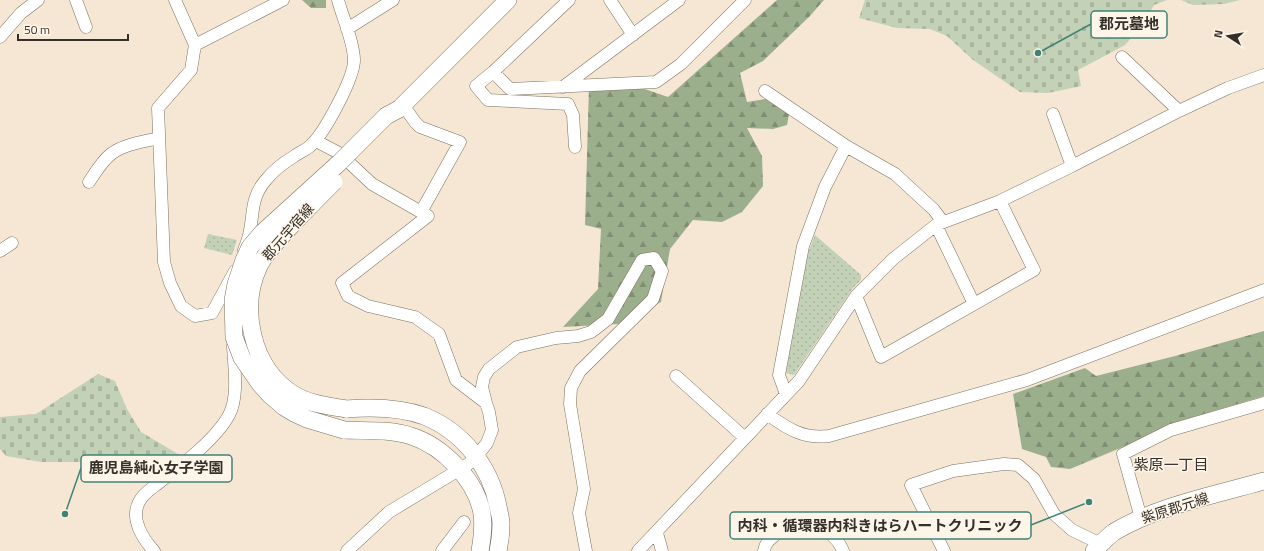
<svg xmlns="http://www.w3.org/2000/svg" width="1264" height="551" font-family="'Titillium Web','Noto Sans JP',sans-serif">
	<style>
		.forest { fill: url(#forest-firs) }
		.cemetery { fill: url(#cemetery-stones) }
		.park { fill: url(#park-dots) }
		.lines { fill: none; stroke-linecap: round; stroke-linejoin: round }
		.street-casing { stroke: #7d705f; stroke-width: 13 }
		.secondary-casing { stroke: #7d705f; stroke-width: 18 }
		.street { stroke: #fff; stroke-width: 12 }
		.secondary { stroke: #fff; stroke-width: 17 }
		.secondary-bridge-casing { stroke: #7d705f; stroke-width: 18; stroke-linecap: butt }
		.secondary-bridge { stroke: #fff; stroke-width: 17 }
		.labels { text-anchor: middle; stroke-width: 3; stroke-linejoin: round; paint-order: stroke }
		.street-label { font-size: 14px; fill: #342f28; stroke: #fef5e9 }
		.neighbourhood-label { font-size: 15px; fill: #342f28; stroke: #fef5e9 }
		.leader { fill: none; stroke: #408375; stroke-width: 1.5 }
		.callout-dot { fill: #408375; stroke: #fef5e9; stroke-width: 1.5 }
		.callout { fill: #fef5e9; stroke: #408375; stroke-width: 1.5 }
		.callout-label { font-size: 15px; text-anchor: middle; font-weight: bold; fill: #342f28 }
	</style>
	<defs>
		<pattern id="forest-firs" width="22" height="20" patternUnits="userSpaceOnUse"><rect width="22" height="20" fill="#9caf8d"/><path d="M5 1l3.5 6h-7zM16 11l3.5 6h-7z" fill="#808f73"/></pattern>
		<pattern id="cemetery-stones" width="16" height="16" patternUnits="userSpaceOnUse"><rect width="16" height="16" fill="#c3d1b7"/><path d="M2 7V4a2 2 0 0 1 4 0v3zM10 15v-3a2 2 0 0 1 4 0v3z" fill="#a8b49d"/></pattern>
		<pattern id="park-dots" width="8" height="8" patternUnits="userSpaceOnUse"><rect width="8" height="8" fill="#c3d1b7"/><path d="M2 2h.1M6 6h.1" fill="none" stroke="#a8b49d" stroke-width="1.8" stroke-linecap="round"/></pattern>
	</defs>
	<rect width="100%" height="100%" fill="#f5e7d4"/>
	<path class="forest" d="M302,0H326V8H311Z
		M777,0H824L809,17L763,61L740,73L747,102L777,97L790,108L787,125L773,129L747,128L762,156L763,186L742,212L722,222L693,220L670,249L661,302L618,324L563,327L598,289L601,229L585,225L589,86L639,87L668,97Z
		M1264,331V396L1180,421L1118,449L1070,469L1051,467L1046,457L1022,449L1013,394L1085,368L1096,376L1175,356Z"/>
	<path class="cemetery" d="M865,0H1167L1154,5L1141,27L1125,45L1078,70L1081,86L1048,93L1020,92L973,60L947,36L930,29L897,28L859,18Z
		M1181,0H1240L1224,4L1193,5Z
		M98,374L115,381L127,409L141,432L183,457L150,478L87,462H41L6,456L0,449V417L36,414Z"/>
	<path class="park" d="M208,234L237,240L232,255L204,248Z
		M815,235L861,275V280L853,288L794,375L786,373L808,253Z"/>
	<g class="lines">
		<g class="street-casing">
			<path id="street" d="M76,0L86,27
				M175,0L195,45L191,70L158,108L164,262L170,283L181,306L195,316L212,313L235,271
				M569,0L493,72L476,86L488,100L568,104L573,115L575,147
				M610,0L633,35
				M347,29L393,0
				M0,37L21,13L38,0
				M195,45L283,0
				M1122,57L1179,111
				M493,72L510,89L656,82L681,64L745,0
				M563,87L679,0
				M765,91L846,146L895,174L934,210L943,222
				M403,105L415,122L420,127L460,142L421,212
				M1053,114L1072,166
				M316,141L339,153L372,184L428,216L342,283L348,296L368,306L415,317L439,334L456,380L486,403
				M89,182C95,173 102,161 111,154C124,144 143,142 159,138
				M936,225L974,304
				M244,250C246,245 248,240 249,235C254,215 250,199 265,181C273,171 283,163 293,157C298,153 304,151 309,147C323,136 355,77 354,59C353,39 343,19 338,0
				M0,251L12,243
				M856,296L881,357L1034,270L1000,201
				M676,376L745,438
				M786,394L779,375L803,246L825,187L846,146
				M767,414C788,429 803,439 829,436L1027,380L1264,290
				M1141,518L1123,454L1171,430L1264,403
				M657,533L662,551
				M154,551C143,539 130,519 139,502C144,492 153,488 161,481C182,465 216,439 229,415C239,396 234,367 233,346
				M347,551L389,512L467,465L476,457L487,443L492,430L489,412L486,403L482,387L484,377L489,369L517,347L556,338L578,336L591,332L608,319L642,260L654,258L662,271L653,299L580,371L571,388L570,404L584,489L579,513L586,551
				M442,551L464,522
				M638,551L799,381L856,296L893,259L936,225L1000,201L1072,166L1179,111L1228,88L1264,75
				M764,551C765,544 768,541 774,536C776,534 778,531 780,529C802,516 834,528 843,551
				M944,551L911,485L953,471L1004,464L1018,465L1034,479L1054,514L1072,530L1101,544"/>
		</g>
		<g class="secondary-casing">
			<path id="secondary" d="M399,109L508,0
				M346,409C371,407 399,407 424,416C462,431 490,466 498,506C499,512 501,518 501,524C501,533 500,542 498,551
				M344,430C366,431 390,429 411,436C443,446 477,481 482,514C484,527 482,539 480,551
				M1094,551C1100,545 1107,537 1114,532C1157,506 1215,495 1264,481"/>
		</g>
		<use href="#street" class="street"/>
		<use href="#secondary" class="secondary"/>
		<g class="secondary-bridge-casing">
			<path id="secondary-bridge" d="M334,182C319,197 304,212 289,228C278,240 266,252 259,266C239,309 252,368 293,394C309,404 328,406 346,409
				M344,430L307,419L294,413L284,407L270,395L260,384L242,358L234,337L233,300L236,284L244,260L250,247L262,233L339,163L386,116L399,109"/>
		</g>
		<use href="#secondary-bridge" class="secondary-bridge"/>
	</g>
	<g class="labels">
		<g class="street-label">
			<text transform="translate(288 232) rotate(-49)" y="5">郡元宇宿線</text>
			<text transform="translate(1175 508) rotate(-18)" y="5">紫原郡元線</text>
		</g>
		<g class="neighbourhood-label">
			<text x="1171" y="470">紫原一丁目</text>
		</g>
	</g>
	<path class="leader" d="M1038 53L1091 24M65 514L81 468M1089 502L1031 525"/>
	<g class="callout-dot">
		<circle cx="1038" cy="53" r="4"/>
		<circle cx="65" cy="514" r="4"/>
		<circle cx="1089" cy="502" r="4"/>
	</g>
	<g class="callout">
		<rect x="1091" y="11" width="76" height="27" rx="4"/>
		<rect x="81" y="455" width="151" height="27" rx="4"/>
		<rect x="730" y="512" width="301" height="27" rx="4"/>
	</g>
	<g class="callout-label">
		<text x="1129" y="29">郡元墓地</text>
		<text x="156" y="473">鹿児島純心女子学園</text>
		<text x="880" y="531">内科・循環器内科きはらハートクリニック</text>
	</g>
	<g transform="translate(1228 36) rotate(282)" stroke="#fef5e9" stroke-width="3" paint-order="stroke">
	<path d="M0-3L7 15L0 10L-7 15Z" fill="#342f28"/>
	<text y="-6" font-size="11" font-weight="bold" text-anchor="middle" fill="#342f28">N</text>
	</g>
	<path d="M18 34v6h110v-6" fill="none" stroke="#342f28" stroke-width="2"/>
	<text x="24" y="34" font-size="12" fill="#342f28" stroke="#fef5e9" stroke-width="3" paint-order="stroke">50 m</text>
</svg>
